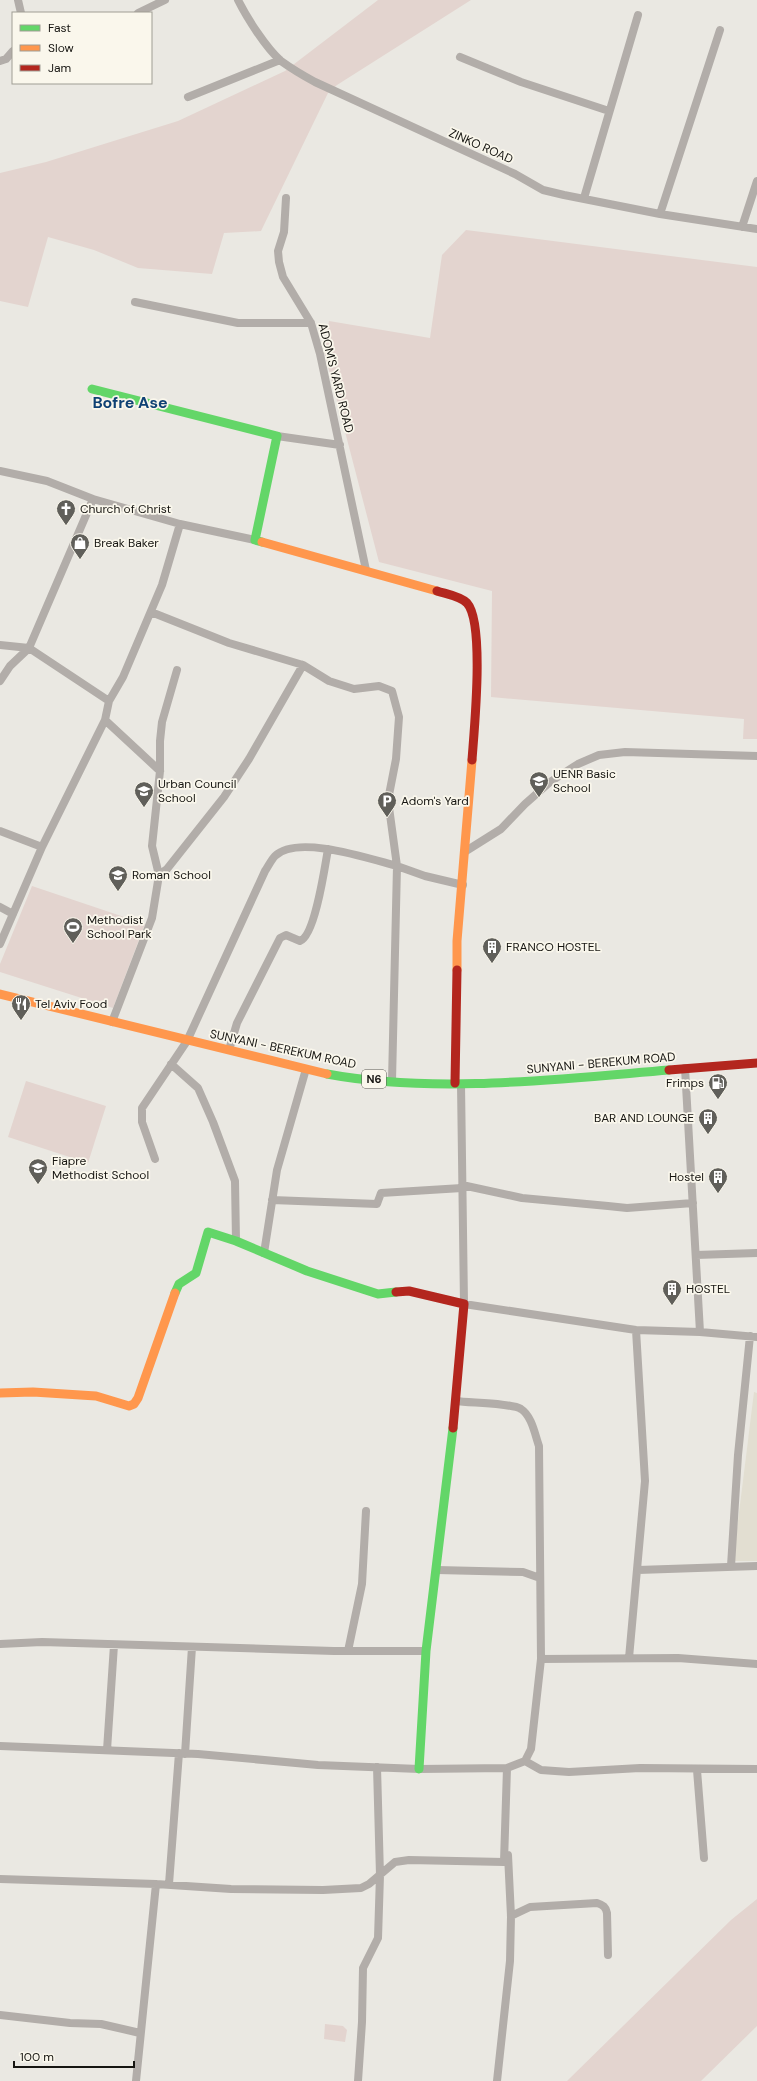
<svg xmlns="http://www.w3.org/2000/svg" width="757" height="2081" font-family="'DM Sans',sans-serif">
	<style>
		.built { fill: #e2ded1 }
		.green { fill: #e3d4cf }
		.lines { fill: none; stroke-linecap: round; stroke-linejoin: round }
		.street { stroke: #b2ada9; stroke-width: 8 }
		.fast { stroke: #63d668; stroke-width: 9 }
		.slow { stroke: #ff974d; stroke-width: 9 }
		.jam { stroke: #b3261e; stroke-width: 9 }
		.labels { text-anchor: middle; stroke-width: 3.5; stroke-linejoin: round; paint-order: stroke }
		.shield { fill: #faf7ec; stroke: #5a5953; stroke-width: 1 }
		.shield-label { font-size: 11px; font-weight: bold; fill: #161511 }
		.street-label { font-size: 12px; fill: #161511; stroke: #faf7ec }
		.poi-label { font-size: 12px; fill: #161511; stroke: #faf7ec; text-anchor: start }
		.district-label { font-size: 16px; font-weight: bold; fill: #104274; stroke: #faf7ec }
	</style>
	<rect width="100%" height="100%" fill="#eae8e2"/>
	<path class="built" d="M754,1392L757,1393V1561H733Z"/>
	<path class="green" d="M378,0H471L337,85L328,93L261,231L224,233L212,274L138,268L94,250L48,237L28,307L0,301V173L46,162L178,121L285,71Z
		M466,230L757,267V739H743L744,719L491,697L492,591L379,562L324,351L329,321L430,338L442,255Z
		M32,886L145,924L113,1008L0,972V964Z
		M26,1081L106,1106L88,1163L8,1137Z
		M757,1899V2026L701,2081H567L731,1920Z
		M325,2024L343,2026L347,2030L345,2042L324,2039Z"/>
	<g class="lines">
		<path class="street" d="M18,0L21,13
			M238,0C247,18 266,48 281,61C292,69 304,76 315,82L515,174L543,190L564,195L660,214L757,229
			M138,13L165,0
			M460,57L521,82L609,111
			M0,61L6,59L13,51
			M188,97L280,60
			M286,198L284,232L278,251L279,262L283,277L311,323L320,354L366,570
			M584,198L638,15
			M660,214L720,30
			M742,227L757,181
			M135,302L238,323H311
			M277,436L340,445
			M0,471L47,481L93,499L29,648L10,666L0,681
			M93,499L180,524L255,540
			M151,612L229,643L303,665L329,681L354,689L379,686L392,691L399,717L396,759L388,800L397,866L425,876L463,885
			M0,645L29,648L109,701
			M105,720L160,771
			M0,831L42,847L0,944
			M42,847L105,720L109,701L123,677L162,585L180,524
			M466,851L501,829L525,804L550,782L578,764L599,755L625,752L757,756
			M159,875L167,869L224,797L249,759L303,665
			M0,907L13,914
			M112,1022L152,918L159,875L152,846L160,771V741L162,722L177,670
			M229,1050L237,1023L280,938L286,935L300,941C315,936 325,866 328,849
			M171,1064L198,1088L213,1122L235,1181L236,1241
			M685,1068L700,1332
			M461,1084L464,1304L636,1330L700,1332L757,1337
			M155,1159L142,1122V1108L187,1041L265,871C268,867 271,860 275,856C297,834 370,859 397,866L392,1081
			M462,1185L522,1198L608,1206L627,1208L693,1203
			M272,1200L377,1204L381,1193L462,1188
			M264,1253L277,1170L306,1069
			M696,1255L757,1253
			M456,1401C470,1403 511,1403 521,1409C532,1416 535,1435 539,1446L541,1659
			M731,1566L738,1455L750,1336
			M437,1570L523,1572L540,1578
			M638,1570L757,1566
			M0,1644L42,1642L334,1651H426
			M348,1651L362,1584L366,1511
			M629,1658L645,1481L636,1330
			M0,1746L198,1754L318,1765L419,1769L507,1768L525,1761L531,1749L541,1659L678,1658L757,1664
			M107,1750L114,1645
			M185,1754L192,1647
			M525,1761L541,1770L569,1772L640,1768L757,1769
			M697,1770L704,1858
			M0,1879L156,1884L231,1889L323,1890L361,1888L369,1884L395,1862L409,1860L504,1862L507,1768
			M169,1884L179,1753
			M511,1916L530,1907L597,1903C603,1905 606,1907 607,1913L608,1955
			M0,2015L70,2023L101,2024L140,2033
			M136,2081L156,1884
			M358,2081L362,2022L363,1968L378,1938L380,1875L377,1767
			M497,2081L510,1961L511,1916L508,1855"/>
		<path class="fast" d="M92,389L277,436L255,540L262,542
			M327,1074C434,1094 560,1079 669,1070
			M175,1293L179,1284L196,1273L208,1232L236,1241L307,1271L378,1294L396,1292
			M419,1769L426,1651L453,1428"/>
		<path class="slow" d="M262,542L437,591
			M457,970V941L472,760
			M0,994L327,1074
			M0,1393L33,1392L96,1396L129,1406L134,1404L138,1398L175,1293"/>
		<path class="jam" d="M437,591C446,594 460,596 467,603C485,623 474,731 472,760
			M669,1070L757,1063
			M455,1083L457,970
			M396,1292L409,1291L464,1304L453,1428"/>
	</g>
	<defs>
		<g id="church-pin" transform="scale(1)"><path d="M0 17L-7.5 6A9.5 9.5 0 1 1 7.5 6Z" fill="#605f5a" stroke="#faf7ec"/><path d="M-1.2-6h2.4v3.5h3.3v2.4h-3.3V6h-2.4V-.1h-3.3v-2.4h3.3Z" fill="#fff"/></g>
		<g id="shop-pin" transform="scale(1)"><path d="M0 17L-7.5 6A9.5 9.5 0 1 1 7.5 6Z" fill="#605f5a" stroke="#faf7ec"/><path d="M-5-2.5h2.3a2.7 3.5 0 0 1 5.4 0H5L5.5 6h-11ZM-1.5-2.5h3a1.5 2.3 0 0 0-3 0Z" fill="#fff"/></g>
		<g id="school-pin" transform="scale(1)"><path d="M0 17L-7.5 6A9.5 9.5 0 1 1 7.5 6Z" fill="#605f5a" stroke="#faf7ec"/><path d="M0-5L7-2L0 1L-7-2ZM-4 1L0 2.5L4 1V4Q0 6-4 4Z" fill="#fff"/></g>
		<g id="parking-pin" transform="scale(1)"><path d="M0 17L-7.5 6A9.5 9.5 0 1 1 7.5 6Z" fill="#605f5a" stroke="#faf7ec"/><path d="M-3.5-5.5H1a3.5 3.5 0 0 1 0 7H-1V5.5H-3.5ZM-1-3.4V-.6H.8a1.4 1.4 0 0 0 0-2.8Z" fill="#fff"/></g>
		<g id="stadium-pin" transform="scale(1)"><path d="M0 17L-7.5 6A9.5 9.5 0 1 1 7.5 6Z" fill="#605f5a" stroke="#faf7ec"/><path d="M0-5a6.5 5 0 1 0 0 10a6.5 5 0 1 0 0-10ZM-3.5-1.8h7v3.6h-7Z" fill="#fff"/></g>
		<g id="building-pin" transform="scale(1)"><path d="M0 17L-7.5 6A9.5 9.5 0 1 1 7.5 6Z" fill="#605f5a" stroke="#faf7ec"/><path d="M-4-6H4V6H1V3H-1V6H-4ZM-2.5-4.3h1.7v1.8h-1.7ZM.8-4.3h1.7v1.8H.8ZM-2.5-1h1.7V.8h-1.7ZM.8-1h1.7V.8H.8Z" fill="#fff"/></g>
		<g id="restaurant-pin" transform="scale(1)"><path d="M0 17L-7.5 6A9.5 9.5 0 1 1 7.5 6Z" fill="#605f5a" stroke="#faf7ec"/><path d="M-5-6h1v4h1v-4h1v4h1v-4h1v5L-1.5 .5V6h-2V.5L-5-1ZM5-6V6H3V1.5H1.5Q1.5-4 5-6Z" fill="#fff"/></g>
		<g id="fuel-pin" transform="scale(1)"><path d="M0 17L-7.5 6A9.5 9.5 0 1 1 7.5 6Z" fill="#605f5a" stroke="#faf7ec"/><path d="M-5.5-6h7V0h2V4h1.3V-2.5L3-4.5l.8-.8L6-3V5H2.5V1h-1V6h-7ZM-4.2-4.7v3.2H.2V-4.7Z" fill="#fff"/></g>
	</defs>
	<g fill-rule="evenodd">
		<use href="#church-pin" x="66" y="509"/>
		<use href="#shop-pin" x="80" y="543"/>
		<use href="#school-pin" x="539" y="781"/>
		<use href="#school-pin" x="144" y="791"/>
		<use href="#parking-pin" x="387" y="801"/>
		<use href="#school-pin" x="118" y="875"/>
		<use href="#stadium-pin" x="73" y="927"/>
		<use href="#building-pin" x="492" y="947"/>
		<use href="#restaurant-pin" x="21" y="1004"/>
		<use href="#fuel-pin" x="718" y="1083"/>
		<use href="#building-pin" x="708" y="1118"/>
		<use href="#school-pin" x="38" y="1168"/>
		<use href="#building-pin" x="718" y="1177"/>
		<use href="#building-pin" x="672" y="1289"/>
	</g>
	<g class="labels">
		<rect class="shield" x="362" y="1070" width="24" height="18" rx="3"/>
		<g class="shield-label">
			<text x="374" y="1083">N6</text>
		</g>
		<g class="street-label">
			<text transform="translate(481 146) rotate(24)" y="4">ZINKO ROAD</text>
			<text transform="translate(336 378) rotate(76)" y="4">ADOM'S YARD ROAD</text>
			<text transform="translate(283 1049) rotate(12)" y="4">SUNYANI - BEREKUM ROAD</text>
			<text transform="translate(601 1063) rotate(-5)" y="4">SUNYANI - BEREKUM ROAD</text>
		</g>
		<g class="poi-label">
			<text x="80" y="513">Church of Christ</text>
			<text x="94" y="547">Break Baker</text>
			<text x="553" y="778">UENR Basic<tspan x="553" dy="14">School</tspan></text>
			<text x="158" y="788">Urban Council<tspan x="158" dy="14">School</tspan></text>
			<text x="401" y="805">Adom's Yard</text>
			<text x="132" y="879">Roman School</text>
			<text x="87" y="924">Methodist<tspan x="87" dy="14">School Park</tspan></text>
			<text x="506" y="951">FRANCO HOSTEL</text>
			<text x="35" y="1008">Tel Aviv Food</text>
			<text x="704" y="1087" text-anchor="end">Frimps</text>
			<text x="694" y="1122" text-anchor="end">BAR AND LOUNGE</text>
			<text x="52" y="1165">Fiapre<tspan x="52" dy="14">Methodist School</tspan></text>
			<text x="704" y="1181" text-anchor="end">Hostel</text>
			<text x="686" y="1293">HOSTEL</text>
		</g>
		<g class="district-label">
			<text x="130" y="408">Bofre Ase</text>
		</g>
	</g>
	<rect x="12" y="12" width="140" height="72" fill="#faf7ec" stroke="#9f9d94"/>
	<rect x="20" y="25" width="20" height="6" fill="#63d668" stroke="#9f9d94"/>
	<text x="48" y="32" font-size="12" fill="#161511">Fast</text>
	<rect x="20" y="45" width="20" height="6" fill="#ff974d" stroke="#9f9d94"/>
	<text x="48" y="52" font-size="12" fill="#161511">Slow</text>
	<rect x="20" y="65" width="20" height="6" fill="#b3261e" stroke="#9f9d94"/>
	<text x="48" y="72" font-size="12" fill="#161511">Jam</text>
	<path d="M14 2061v6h120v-6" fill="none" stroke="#161511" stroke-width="2"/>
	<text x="20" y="2061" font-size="12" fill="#161511" stroke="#faf7ec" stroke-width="3" paint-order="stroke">100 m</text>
</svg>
